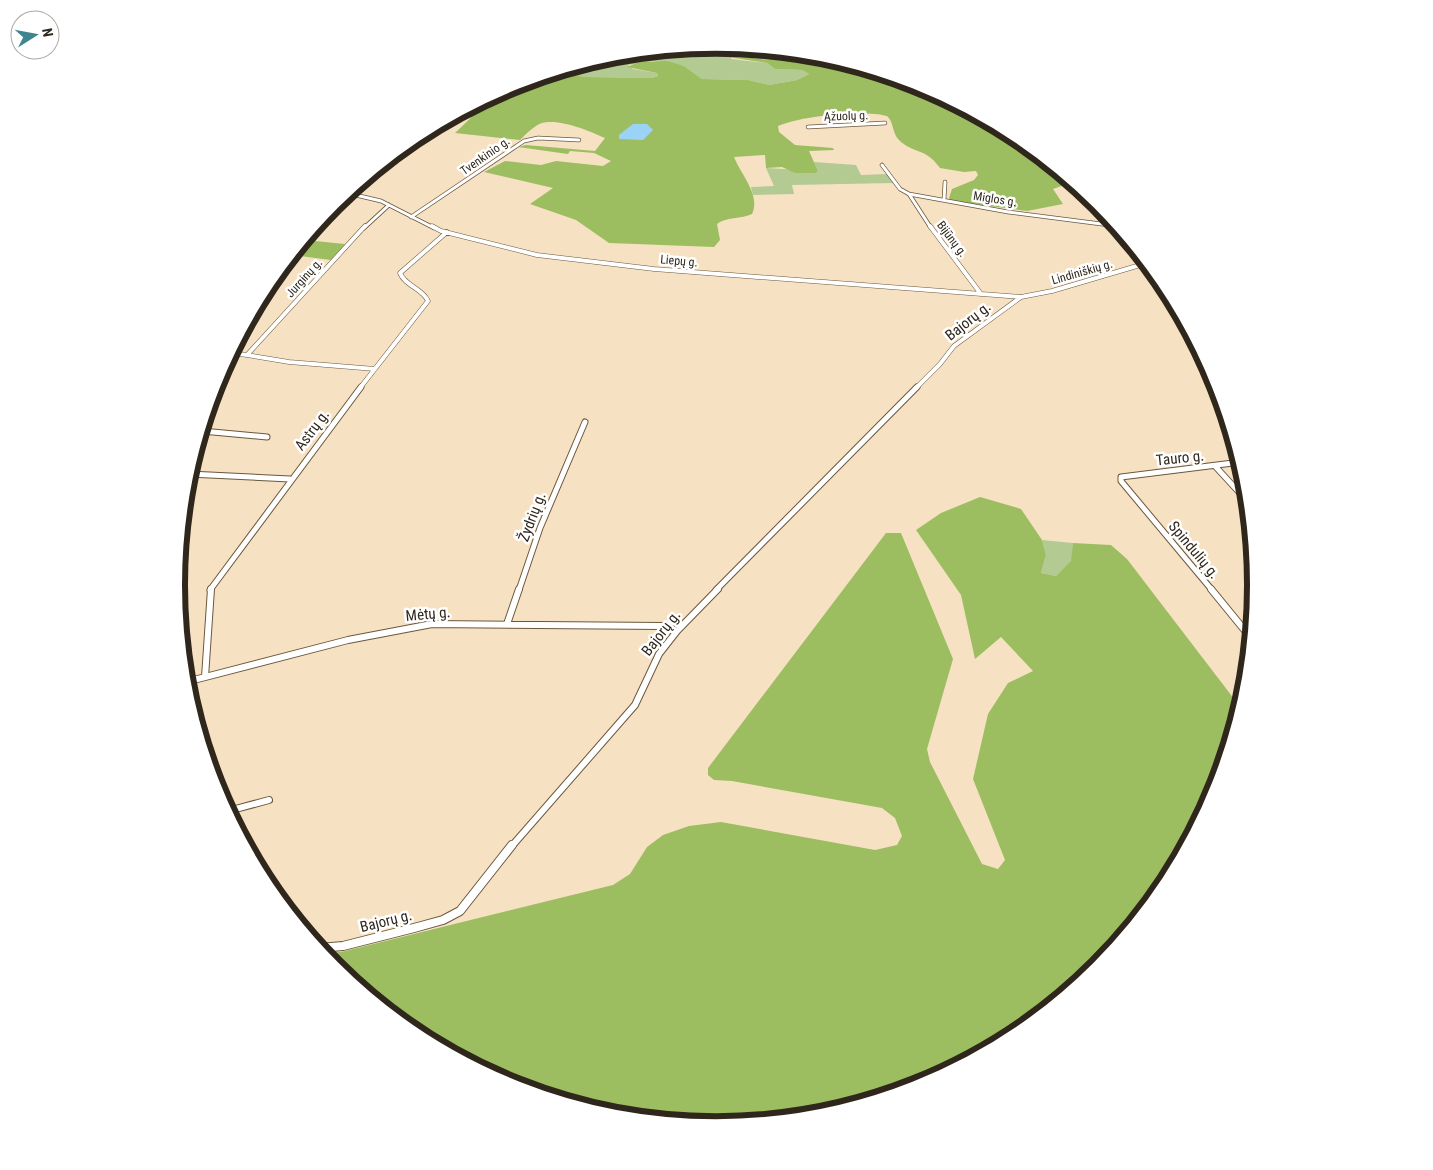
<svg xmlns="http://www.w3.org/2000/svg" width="1433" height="1170" font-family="'Roboto Condensed',sans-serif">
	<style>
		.green { fill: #b3ca93 }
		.forest { fill: #9cbe61 }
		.water { fill: #9bd3f7 }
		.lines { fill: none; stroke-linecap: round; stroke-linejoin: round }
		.minor-far4-casing { stroke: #6a583d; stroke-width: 4.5 }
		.minor-far3-casing { stroke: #6a583d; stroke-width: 5 }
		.minor-far2-casing { stroke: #6a583d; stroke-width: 7 }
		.minor-far1-casing { stroke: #6a583d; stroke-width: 8 }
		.minor-casing { stroke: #6a583d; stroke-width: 10 }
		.minor-far4 { stroke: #fff; stroke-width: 3 }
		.minor-far3 { stroke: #fff; stroke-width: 4 }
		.minor-far2 { stroke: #fff; stroke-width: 5 }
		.minor-far1 { stroke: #fff; stroke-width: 6 }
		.minor { stroke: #fff; stroke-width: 8 }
		.labels { text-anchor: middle; stroke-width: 5; stroke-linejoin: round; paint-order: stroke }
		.far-street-label { font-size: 12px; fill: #2f271c; stroke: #fff }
		.street-label { font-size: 15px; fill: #2f271c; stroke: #fff }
		.rim { fill: none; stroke: #2f271c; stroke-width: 6 }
	</style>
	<rect width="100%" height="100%" fill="#f7e1c3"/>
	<path class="green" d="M717,45L801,53L767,60L732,55L731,59L767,63L775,69L802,70L809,74L797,80L769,85L748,80L702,79L684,66L653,61L628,65L633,69L657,73L658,76L652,78L586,77L554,73L611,55Z
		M814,162L856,165L861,175L887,174L894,183L792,185L794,194L753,195L751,187L774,186L766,168L818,171Z
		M1042,540L1073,543L1072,561L1056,576L1041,573L1046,555Z"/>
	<path class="forest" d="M801,53L822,55L923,86L1017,136L1073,182L1053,189L1063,204L1027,211L951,201L949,198L952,189L974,180L978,175L976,171L964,172L940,168C925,147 913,154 899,140C892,133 894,122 887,116C862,109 801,116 778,126L779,132L795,145L833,148L834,150L809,151L818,171L815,173H795L782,167L766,168L765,155L734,157C741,175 761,195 752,214C742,219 725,217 717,224L720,240L714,247L609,243L576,220L530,204L553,188L484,172L505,161L541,165L556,161L603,166L611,161L594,153L570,151L568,154L518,147L526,145L595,151L605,138C590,131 559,118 542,123C535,125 526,134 520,140L455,133L479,110L471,107L510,86L554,73L587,77L652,78L658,76L657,73L627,67L639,62L667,61L684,66L702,79L748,80L769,85L797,80L809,74L802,70L775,69L767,63L728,57L732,55L767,60Z
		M345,194L356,196L337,216L325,214Z
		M305,240L345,244L331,260L292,255Z
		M980,497L1021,509L1042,540L1046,555L1041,573L1056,576L1071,561L1073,543L1111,545L1127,559L1241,708L1215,792L1165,885L1098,967L1016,1034L923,1084L822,1115L716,1125L611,1115L510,1084L416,1034L334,967L323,953L341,952L613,885L630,874L647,847L663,835L689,826L721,822L875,850L897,845L902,836L895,818L882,808L732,781L714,780L708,775V768L886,533H901L953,659L927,749L930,762L982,864L998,869L1005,860L973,779L988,714L1008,683L1033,671L1001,637L975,659L961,595L916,530L941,513Z"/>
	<path class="water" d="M633,124H647L653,130L643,140L619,139V135Z"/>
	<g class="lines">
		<g class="minor-far4-casing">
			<path id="minor-far4" d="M808,127L885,123
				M882,165L900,189L909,194L1008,212L1117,226
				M347,193L381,201L434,228
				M909,194L931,228
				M944,200L945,182
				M411,217L524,141L538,138L579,140
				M364,228L389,205"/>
		</g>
		<g class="minor-far3-casing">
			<path id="minor-far3" d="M432,226L441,231L537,255L654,269L1021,297L1052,291L1147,263
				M930,226L981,294
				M231,353L247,355L365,226
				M247,355L289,362L375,369
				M360,388L428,301C422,288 405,286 400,273L447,232
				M916,388L940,364L954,346L1021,297"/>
		</g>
		<g class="minor-far2-casing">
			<path id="minor-far2" d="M202,431L267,437
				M1215,466L1248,502
				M189,474L290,479
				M210,590L361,387
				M519,590L540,528L585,422
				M716,590L917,387
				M1212,590L1121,481V477L1241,462"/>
		</g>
		<g class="minor-far1-casing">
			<path id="minor-far1" d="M1211,589L1251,638
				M507,624L519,589
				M205,677L211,589
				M186,682L348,640L432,624L663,626L677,631
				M228,811L269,800
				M511,847L635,705L659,654L677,631L718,589"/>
		</g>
		<g class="minor-casing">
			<path id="minor" d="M319,948L343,946L414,928L443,920L460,911L512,845"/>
		</g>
		<use href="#minor-far4" class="minor-far4"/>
		<use href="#minor-far3" class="minor-far3"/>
		<use href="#minor-far2" class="minor-far2"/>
		<use href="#minor-far1" class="minor-far1"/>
		<use href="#minor" class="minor"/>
	</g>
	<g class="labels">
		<g class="far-street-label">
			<text transform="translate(846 116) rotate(-2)" y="4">Ąžuolų g.</text>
			<text transform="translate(485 156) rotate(-35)" y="4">Tvenkinio g.</text>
			<text transform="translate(995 199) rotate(9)" y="4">Miglos g.</text>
			<text transform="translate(952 239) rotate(53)" y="4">Bijūnų g.</text>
			<text transform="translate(679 261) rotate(5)" y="4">Liepų g.</text>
			<text transform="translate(1082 272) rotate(-16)" y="4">Lindiniškių g.</text>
			<text transform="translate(304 278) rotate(-48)" y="4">Jurginų g.</text>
		</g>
		<g class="street-label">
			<text transform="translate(968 321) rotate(-38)" y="5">Bajorų g.</text>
			<text transform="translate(312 430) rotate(-53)" y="5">Astrų g.</text>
			<text transform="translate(1180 458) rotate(-6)" y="5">Tauro g.</text>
			<text transform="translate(532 517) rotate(-69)" y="5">Žydrių g.</text>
			<text transform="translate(1194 550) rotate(50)" y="5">Spindulių g.</text>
			<text transform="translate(428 614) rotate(-5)" y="5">Mėtų g.</text>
			<text transform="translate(661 633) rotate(-52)" y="5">Bajorų g.</text>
			<text transform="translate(386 921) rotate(-14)" y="5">Bajorų g.</text>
		</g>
	</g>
	<path d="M0 0H1433V1170H0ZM185 585a531 531 0 1 1 1062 0a531 531 0 1 1-1062 0Z" fill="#fff" fill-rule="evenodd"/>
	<path class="rim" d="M185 585a531 531 0 1 1 1062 0a531 531 0 1 1-1062 0Z"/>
	<g transform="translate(35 35) rotate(79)"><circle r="24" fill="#ffffff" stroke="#aca9a4"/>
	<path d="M0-4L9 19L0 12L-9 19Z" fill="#3e858f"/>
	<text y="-8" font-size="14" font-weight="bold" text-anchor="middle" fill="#2f271c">N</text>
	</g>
</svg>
